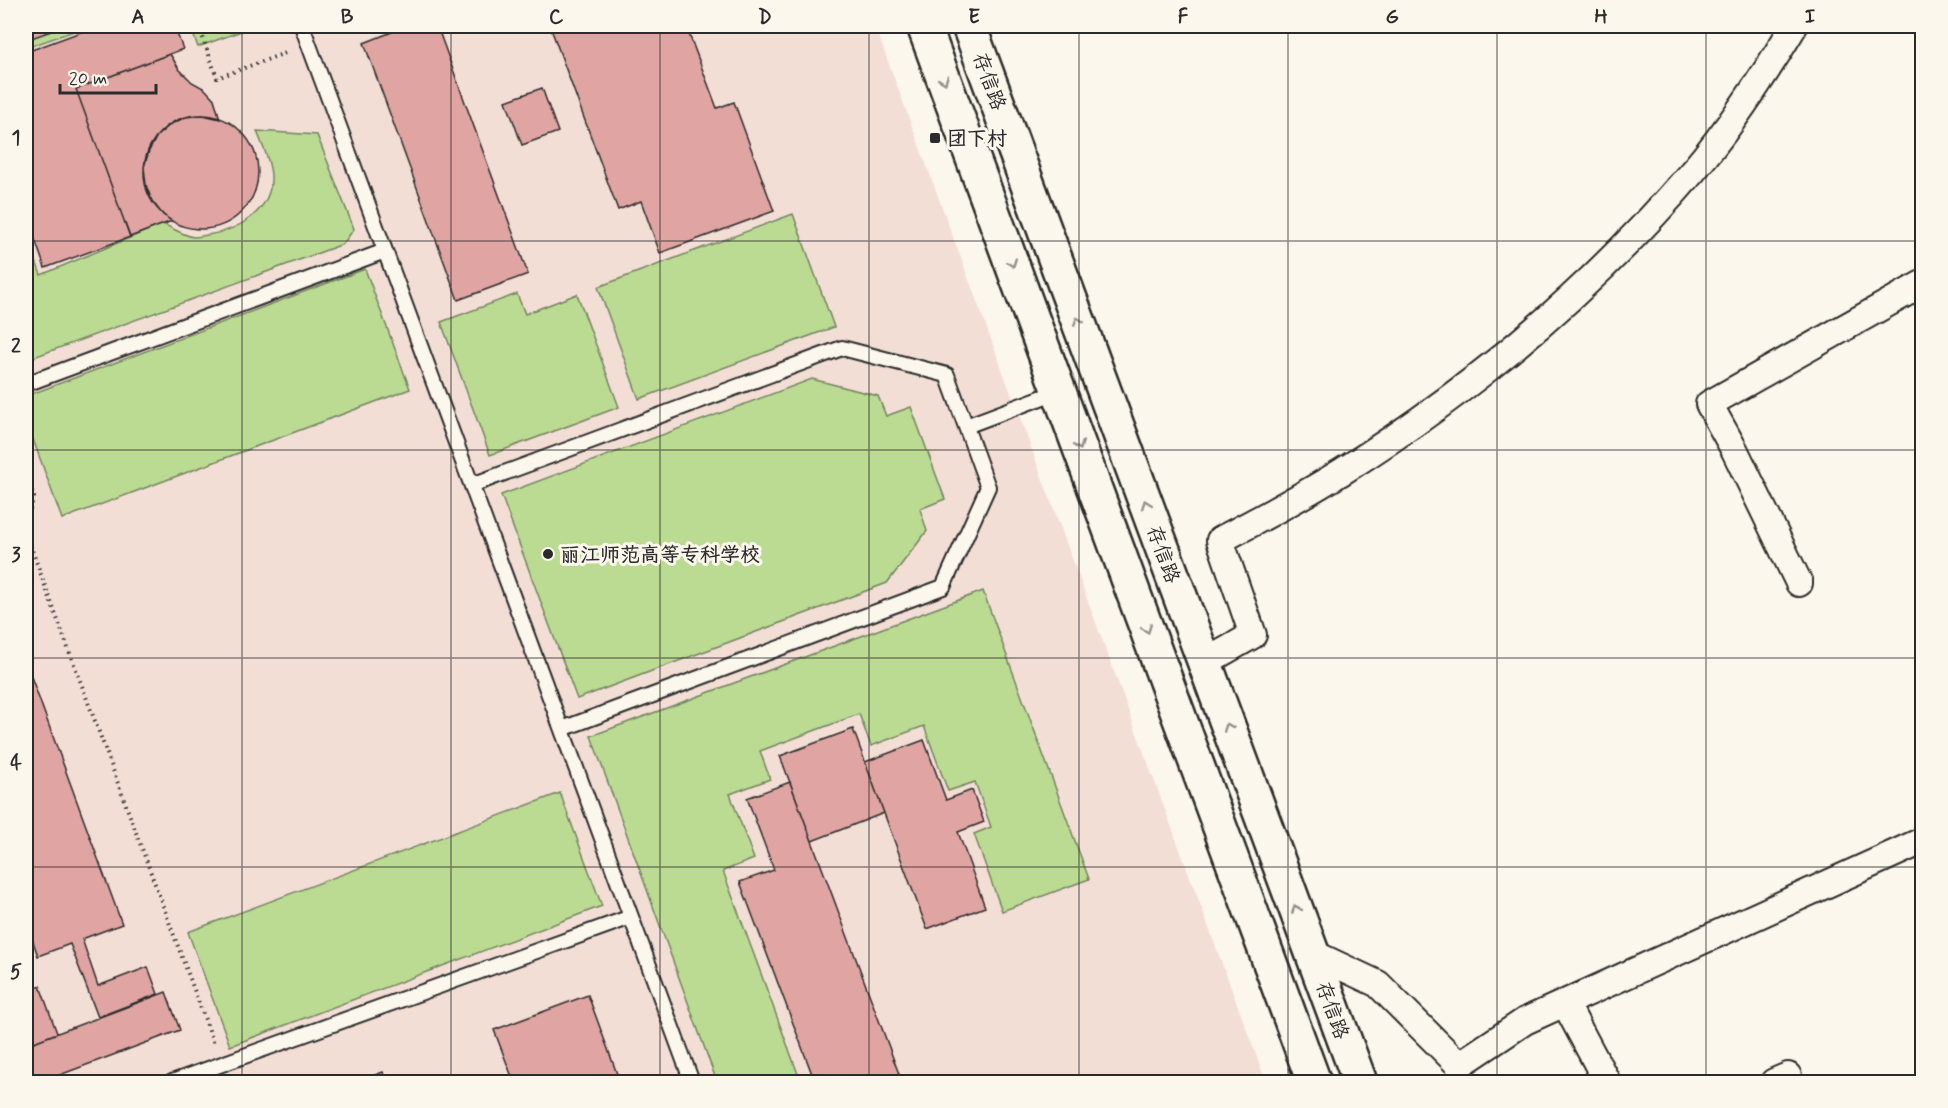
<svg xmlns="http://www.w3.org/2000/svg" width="1948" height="1108" font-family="Mynerve,'LXGW WenKai TC',sans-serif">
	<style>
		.built { fill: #f3ded6 }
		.green { fill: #bbdb93; stroke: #73835f; stroke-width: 1.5 }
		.building { fill: #e0a5a2; stroke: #2b2b2b; stroke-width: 1.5 }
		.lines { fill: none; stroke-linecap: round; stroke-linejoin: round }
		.lane-casing { stroke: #2b2b2b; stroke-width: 18 }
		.street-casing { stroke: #2b2b2b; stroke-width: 30 }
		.secondary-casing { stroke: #2b2b2b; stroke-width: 38 }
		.path { stroke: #2b2b2b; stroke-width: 4; stroke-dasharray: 1.5 4.5; stroke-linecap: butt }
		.lane { stroke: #fbf7ec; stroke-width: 14 }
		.street { stroke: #fbf7ec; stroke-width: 26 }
		.secondary { stroke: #fbf7ec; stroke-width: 33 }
		.oneway { stroke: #93918c }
		.grid { fill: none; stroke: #2b2b2b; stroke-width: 1.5; stroke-opacity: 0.55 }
		.poi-dot { fill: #2b2b2b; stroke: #fbf7ec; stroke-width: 2 }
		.labels { text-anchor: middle; stroke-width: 6; stroke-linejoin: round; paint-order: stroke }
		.street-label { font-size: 20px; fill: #2b2b2b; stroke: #fbf7ec }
		.poi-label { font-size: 20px; font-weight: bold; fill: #2b2b2b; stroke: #fbf7ec; text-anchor: start }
		.neatline { fill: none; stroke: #2b2b2b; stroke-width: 2 }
		.grid-label { font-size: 20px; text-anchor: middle; font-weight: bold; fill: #2b2b2b }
	</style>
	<rect width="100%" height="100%" fill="#fbf7ec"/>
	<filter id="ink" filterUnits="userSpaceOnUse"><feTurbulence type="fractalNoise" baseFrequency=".0167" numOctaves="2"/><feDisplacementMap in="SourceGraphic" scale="12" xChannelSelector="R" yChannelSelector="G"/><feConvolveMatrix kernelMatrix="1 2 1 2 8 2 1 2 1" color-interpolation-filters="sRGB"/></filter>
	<g filter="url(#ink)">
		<path class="built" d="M26,26H875L1266,1082H26Z"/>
		<path class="green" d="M26,26H88L26,48Z
			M190,26H255L198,47Z
			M257,131L317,135L354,229L343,244L26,360V234L41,275L163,224C172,228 183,235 193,237C197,237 203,236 207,235C238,231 273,211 271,175C270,159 262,145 257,131Z
			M793,214L834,327L639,399L598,287Z
			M365,269L410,389L62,519L26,420V396Z
			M517,294L525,314L577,294L619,407L490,455L441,322Z
			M812,379L878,396L886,416L911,407L945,499L920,509L927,531L887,583L577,699L501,495Z
			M983,591L1089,879L1002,911L974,834L991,827L975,782L948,791L924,726L871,746L859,714L760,751L770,779L730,794L754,859L723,871L801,1082H717L591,736Z
			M560,793L602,906L230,1046L188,932Z"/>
		<path class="building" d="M26,26H65L26,40Z
			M97,26H174L183,49L76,89L130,237L45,268L26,214V52Z
			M396,26H437L528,274L458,300L364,43L397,30Z
			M550,26H686L717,108L734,102L774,211L660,253L641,201L618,210Z
			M170,54L179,69L192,82L205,89L214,99L220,119L203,115L186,117L171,124L157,136L149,151L144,167L146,185L152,201L163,215L172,221L130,237L76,89Z
			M542,88L558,132L522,145L506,101Z
			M144 172a57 57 0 1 1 114 0a57 57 0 1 1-114 0Z
			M26,663L122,924L82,939L98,986L148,967L158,994L98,1017L70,944L38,956L26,921Z
			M853,729L884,813L812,841L780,756Z
			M924,740L946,800L972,790L984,822L958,832L985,907L927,929L865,762Z
			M790,782L812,841L902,1082H815L740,882L774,870L747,798Z
			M40,986L57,1033L26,1045V992Z
			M166,992L180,1030L41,1082H26V1045Z
			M588,995L620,1082H514L494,1030Z
			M383,1072L387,1082H356Z"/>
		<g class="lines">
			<g class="lane-casing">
				<path id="lane" d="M302,26L692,1082
					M26,384L385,251
					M966,426L1059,391
					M472,485L842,348L947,375L988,487L943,587L562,729
					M172,1082L631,917"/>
			</g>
			<g class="street-casing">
				<path id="street" d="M1799,583L1735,451L1709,404L1922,284
					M1204,663L1253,635L1220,540C1262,518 1303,496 1343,471C1473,389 1593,288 1693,171C1731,126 1764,76 1794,26
					M1312,953L1378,984L1459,1065L1525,1021L1922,841
					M1565,1003L1607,1082
					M1774,1082L1788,1076"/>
			</g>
			<g class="secondary-casing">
				<path id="secondary" d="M924,26L1314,1082
					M969,26L1360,1082"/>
			</g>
			<path class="path" d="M199,26L217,78L288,52
				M26,474L34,497L26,522
				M26,534L214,1044"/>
			<use href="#lane" class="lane"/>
			<use href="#street" class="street"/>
			<use href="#secondary" class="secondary"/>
		</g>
		<defs><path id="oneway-chevron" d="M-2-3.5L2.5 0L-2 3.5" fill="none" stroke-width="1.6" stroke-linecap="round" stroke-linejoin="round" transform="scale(1.5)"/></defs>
		<g class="oneway">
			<use href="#oneway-chevron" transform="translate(944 80) rotate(70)"/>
			<use href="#oneway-chevron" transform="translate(1012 263) rotate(70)"/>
			<use href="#oneway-chevron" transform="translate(1078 321) rotate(-110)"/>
			<use href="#oneway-chevron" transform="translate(1079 446) rotate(70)"/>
			<use href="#oneway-chevron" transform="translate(1146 504) rotate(-110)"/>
			<use href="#oneway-chevron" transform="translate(1147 629) rotate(70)"/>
			<use href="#oneway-chevron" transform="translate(1228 727) rotate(-110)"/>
			<use href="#oneway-chevron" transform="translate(1296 909) rotate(-110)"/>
		</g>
	</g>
	<path class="grid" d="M242,26V1082M451,26V1082M660,26V1082M869,26V1082M1079,26V1082M1288,26V1082M1497,26V1082M1706,26V1082M26,241H1922M26,450H1922M26,658H1922M26,867H1922"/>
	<g class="poi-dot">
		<rect x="929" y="132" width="12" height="12" rx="3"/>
		<circle cx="548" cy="554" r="6"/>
	</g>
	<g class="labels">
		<g class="street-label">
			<text transform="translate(990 81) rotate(70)" y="7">存信路</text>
			<text transform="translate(1164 554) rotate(70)" y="7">存信路</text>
			<text transform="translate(1333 1010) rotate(70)" y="7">存信路</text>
		</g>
		<g class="poi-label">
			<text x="947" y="145">团下村</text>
			<text x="560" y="561">丽江师范高等专科学校</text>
		</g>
	</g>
	<rect width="1948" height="1108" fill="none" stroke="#fbf7ec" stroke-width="66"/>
	<path d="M60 84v9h96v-9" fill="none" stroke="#2b2b2b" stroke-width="3"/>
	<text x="69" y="84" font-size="18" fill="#2b2b2b" stroke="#fbf7ec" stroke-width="4.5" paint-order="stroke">20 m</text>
	<rect x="33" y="33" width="1882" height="1042" class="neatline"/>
	<g class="grid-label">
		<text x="138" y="23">A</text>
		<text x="347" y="23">B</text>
		<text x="556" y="23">C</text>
		<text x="765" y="23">D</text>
		<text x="974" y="23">E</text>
		<text x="1183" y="23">F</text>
		<text x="1392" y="23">G</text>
		<text x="1601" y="23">H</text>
		<text x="1810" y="23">I</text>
		<text x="16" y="144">1</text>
		<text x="16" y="352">2</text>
		<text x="16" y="561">3</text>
		<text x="16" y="769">4</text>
		<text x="16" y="978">5</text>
	</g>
</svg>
